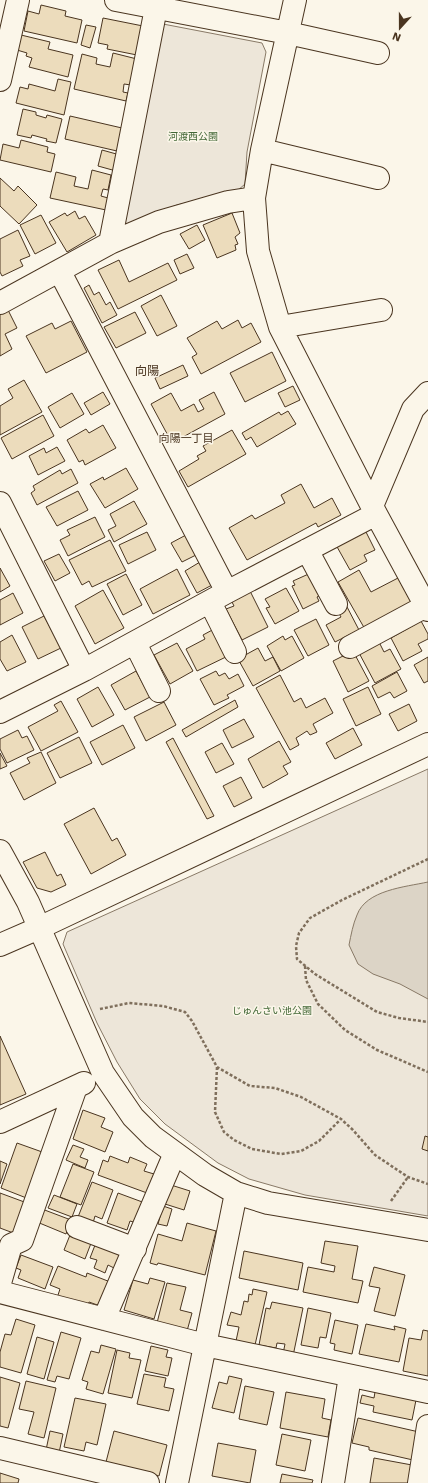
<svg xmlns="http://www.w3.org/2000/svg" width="428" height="1483" font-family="'Work Sans','Noto Sans JP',sans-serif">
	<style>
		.green { fill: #ede6d9; stroke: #887966 }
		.water { fill: #dcd4c6; stroke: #887966 }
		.building { fill: #ecdcbc; stroke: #4a3520 }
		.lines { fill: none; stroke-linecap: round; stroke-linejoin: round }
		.minor-casing { stroke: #4a3520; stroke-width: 24 }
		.path { stroke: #7f6f5c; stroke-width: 2.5; stroke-dasharray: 3 2; stroke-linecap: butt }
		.minor { stroke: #fbf6e9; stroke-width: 22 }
		.labels { text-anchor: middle; stroke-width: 3; stroke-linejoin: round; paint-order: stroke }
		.park-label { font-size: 10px; fill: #436837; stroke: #fbf6e9 }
		.neighbourhood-label { font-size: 11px; fill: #4a3520; stroke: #fbf6e9 }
		.quarter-label { font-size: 12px; fill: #4a3520; stroke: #fbf6e9 }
	</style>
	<rect width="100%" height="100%" fill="#fbf6e9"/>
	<path class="green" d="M163,24L262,43L266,52L247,152L245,184L237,191L177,205L127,225L118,221Z
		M428,769V1216L305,1195L249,1179L218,1163L165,1124L140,1099L117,1062L97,1023L63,944L67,932Z"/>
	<path class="water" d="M428,882V999L400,984L373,974L358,964L349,945C351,935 353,924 357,915C366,890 405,887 428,882Z"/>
	<path class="building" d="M41,5L66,11L65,16L82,20L77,43L24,31L28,11L39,14Z
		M103,18L143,26L137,55L107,49L108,45L98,43Z
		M86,25L96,27L90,48L81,45Z
		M21,35L50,42L48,49L73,55L68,77L29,67L32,58L26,56L27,53L17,50Z
		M113,53L137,59L131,85L124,84L123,92L128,93L126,101L74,89L82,54L97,58L96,64L110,67Z
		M58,79L71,82L64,115L16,103L20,87L28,89L29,84L55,91Z
		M23,109L36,112V115L46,118L47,115L62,119L56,143L46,141L47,139L32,135L31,138L17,135Z
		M70,116L122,128L117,151L65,139Z
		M21,140L48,147L47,152L55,154L51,172L0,160L3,144L19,148Z
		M102,150L120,155L116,171L98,166Z
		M92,170L111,175L108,190L103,189L101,196L108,198L106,210L50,198L56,172L76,177L74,186L88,189Z
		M0,178L14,191L18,186L37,205L19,224L0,206Z
		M75,211L79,219L85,216L96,235L67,252L49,222L65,213L67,216Z
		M232,213L240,233L235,237L238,244L235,245L236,250L217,258L203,225Z
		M41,215L56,243L35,254L20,225Z
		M197,225L205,240L189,249L180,234Z
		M18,230L30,256L20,260L23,266L2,276L0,272V239Z
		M187,254L194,268L180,274L174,260Z
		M119,260L129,282L168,263L177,280L118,309L98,270Z
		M89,285L94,295L99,292L106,305L110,302L117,315L102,323L84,288Z
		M161,295L177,326L157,336L141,306Z
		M8,310L17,328L5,334L12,349L0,356V314Z
		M135,312L146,333L116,348L104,327Z
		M238,320L242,328L251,323L261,342L201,374L192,357L197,354L187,338L217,321L222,329Z
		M71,321L87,352L46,373L26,336L52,323L55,329Z
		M272,352L286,381L245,402L230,373Z
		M183,365L188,376L160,389L155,378Z
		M24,380L42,412L0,435V406L13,398L8,389Z
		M293,386L300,400L285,407L278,393Z
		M103,392L110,404L91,415L84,403Z
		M214,392L225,414L172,443L151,404L171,393L181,411L194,404L198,412L204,409L199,400Z
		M72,393L84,414L60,428L48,407Z
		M288,411L296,424L257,447L251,437L246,440L242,433L279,412L281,415Z
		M43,415L54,436L12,459L1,438Z
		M103,425L116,448L85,465L83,460L79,462L67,440L86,429L89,433Z
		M232,430L246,454L188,487L179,471L199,459L197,456L206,451L203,446Z
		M57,447L65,461L38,475L29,456L44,448L46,453Z
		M126,468L138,489L105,508L90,484L103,477L104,480Z
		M71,469L78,483L37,505L31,493L35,490L33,486L60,470L62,474Z
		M301,484L314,508L332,498L341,515L318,527L316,523L247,560L229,528L252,515L255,519L285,503L281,495Z
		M78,491L88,510L57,526L46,507Z
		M134,501L147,524L114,542L108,530L116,526L110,514Z
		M95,517L105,537L68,556L60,540L70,535L67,530Z
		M365,530L375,550L364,555L367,561L350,570L336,545Z
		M147,532L156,550L128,564L119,545Z
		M186,535L196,555L182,562L171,543Z
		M110,540L126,571L92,587L89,581L82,585L69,560Z
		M59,554L70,573L55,581L44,561Z
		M200,562L212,585L197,593L185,571Z
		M0,568L10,586L0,592Z
		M177,569L190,595L153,614L140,589Z
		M359,570L371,592L398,578L413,605L366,631L338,582Z
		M313,572L324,593L317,597L319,601L303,609L292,586L295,585L293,581Z
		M126,574L142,605L123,615L107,584Z
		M286,588L299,611L275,624L266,608L270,607L265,599Z
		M103,590L124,628L95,644L75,606Z
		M250,591L268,627L242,640L226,609L234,606L231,600Z
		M13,593L23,613L0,625V600Z
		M345,603L359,630L335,642L326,625L341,617L336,608Z
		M44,616L61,648L38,659L22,627Z
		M316,619L329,645L308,656L294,630Z
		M421,621L428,634V639L418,644L422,651L403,661L391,638Z
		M216,628L230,655L197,671L186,649L205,639L203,635Z
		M12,635L26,662L7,671L0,659V642Z
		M283,636L285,640L292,636L304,658L281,671L267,646Z
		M378,640L384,652L390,649L401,669L375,683L358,651Z
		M177,643L193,671L170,684L154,655Z
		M258,648L265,661L273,657L280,671L253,686L238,659Z
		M353,651L369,681L348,692L333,661Z
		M428,657V681L424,683L414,665Z
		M136,671L150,697L125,710L111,685Z
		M216,671L219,676L225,673L229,679L238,674L244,686L227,695L229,698L214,705L200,679Z
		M397,672L407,691L394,698L390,692L378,698L372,686Z
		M280,675L294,702L301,698L306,708L325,698L333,713L313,724L317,732L310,735L307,731L296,738L299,745L290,750L256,688Z
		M98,687L114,715L92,727L77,699Z
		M368,687L381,714L356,726L343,699Z
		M235,700L238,707L186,737L182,730Z
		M61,701L78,732L41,751L28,727L58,711L54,705Z
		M164,702L176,725L146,741L134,717Z
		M409,704L417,721L398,731L389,714Z
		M244,719L254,737L232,748L223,730Z
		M123,725L135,748L102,765L90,742Z
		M353,728L362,745L335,759L326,743Z
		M18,730L22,738L27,736L34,750L7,763L0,749V739Z
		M79,737L92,763L60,778L47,753Z
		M173,738L214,816L207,819L166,742Z
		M279,741L291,762L283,766L288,774L263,788L248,759Z
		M222,743L234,764L216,773L205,752Z
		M41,752L56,783L24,800L10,773L30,763L27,758Z
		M0,753L7,766L0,769Z
		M241,777L252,798L234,807L223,786Z
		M94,808L112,841L117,838L126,855L91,874L64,824Z
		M45,852L57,876L61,874L66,885L51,892L37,888L23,862Z
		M0,1036L26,1094L0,1105Z
		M83,1110L105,1118L101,1127L113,1132L105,1152L73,1139Z
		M425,1136L428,1137V1151L422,1149Z
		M17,1143L45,1153L29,1199L1,1188Z
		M73,1145L84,1149L80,1157L88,1160L85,1168L66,1160Z
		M110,1156L128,1163L130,1157L147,1164L144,1171L154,1174L147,1193L98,1175L103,1160L108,1162Z
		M0,1161L7,1164L0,1184Z
		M73,1164L94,1172L81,1205L60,1197Z
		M92,1182L113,1190L102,1219L95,1216L93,1223L78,1217Z
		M171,1185L190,1191L184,1210L165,1204Z
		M0,1193L27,1203L16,1234L0,1228Z
		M118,1193L145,1203L137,1223L130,1221L127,1230L107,1223Z
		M54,1195L77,1204L72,1217L48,1208Z
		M163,1206L172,1209L167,1226L158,1224Z
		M42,1209L71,1220L66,1234L37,1222Z
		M187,1223L216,1231L205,1275L158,1263L157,1265L150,1263L158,1234L182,1241Z
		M72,1230L93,1238L85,1259L64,1250Z
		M97,1240L124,1250L116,1269L108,1265L105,1273L94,1268L97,1260L90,1258Z
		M325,1241L358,1246L352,1279L363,1281L358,1303L303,1292L308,1267L334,1272L335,1266L321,1263Z
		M244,1251L303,1263L298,1290L239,1278Z
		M21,1255L53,1267L45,1289L18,1278L21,1270L16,1268Z
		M58,1266L86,1277L87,1273L113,1283L103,1307L89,1302L86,1309L57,1298L60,1289L50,1285Z
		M374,1267L405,1275L395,1316L374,1311L380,1288L369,1286Z
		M150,1278L165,1282L154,1319L124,1310L133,1280L148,1284Z
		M167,1283L186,1287L180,1310L192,1313L187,1331L157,1323Z
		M253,1289L267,1292L255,1345L236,1341L239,1327L227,1325L231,1312L241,1315L244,1301L248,1302L249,1294L252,1295Z
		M272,1302L303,1308L293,1356L283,1354L285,1344L277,1343L276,1348L259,1345L266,1308L270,1309Z
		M308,1308L331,1313L326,1338L320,1337L318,1348L301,1345Z
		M16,1319L35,1325L21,1373L0,1367V1352L5,1334L11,1335Z
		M335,1320L358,1325L352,1354L334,1350L335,1344L330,1343Z
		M366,1324L395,1330L394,1326L406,1329L399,1362L359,1354Z
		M423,1330L428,1331V1376L403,1371L409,1338L421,1340Z
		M61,1332L81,1338L69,1379L57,1376L55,1382L47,1380Z
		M37,1337L54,1342L44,1379L27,1374Z
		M101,1345L116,1349L103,1394L86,1389L88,1382L82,1380L91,1351L99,1353Z
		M151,1346L168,1350L166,1357L172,1358L168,1376L145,1371Z
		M117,1350L130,1353L129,1358L141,1360L132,1398L108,1393Z
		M144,1374L166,1378L164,1387L174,1389L169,1411L137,1404Z
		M229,1376L242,1379L234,1413L212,1408L219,1382L227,1384Z
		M0,1377L20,1383L8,1428L0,1426Z
		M26,1381L56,1388L44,1438L28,1434L34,1412L19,1409Z
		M245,1386L274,1392L267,1425L239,1419Z
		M286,1392L325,1399L322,1418L331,1420L328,1437L280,1428Z
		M375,1392L416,1400L412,1420L373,1412L374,1406L360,1403L362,1395L374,1398Z
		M75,1398L106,1404L97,1445L86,1442L84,1451L64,1447Z
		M358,1418L419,1432L413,1460L369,1450V1447L352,1443Z
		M50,1431L63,1434L59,1453L46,1450Z
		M114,1431L167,1445L159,1476L106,1462Z
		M282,1434L311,1440L305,1471L276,1465Z
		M218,1443L256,1450L250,1483L212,1476Z
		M374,1458L412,1465L409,1483H370Z
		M0,1473L19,1479L18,1483H0Z
		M282,1474L313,1480L312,1483H280Z"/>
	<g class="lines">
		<g class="minor-casing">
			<path id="minor" d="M116,0L288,33L378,53
				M295,0L262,150L254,198L258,251L280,327L376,514L428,610
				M0,80L18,0
				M262,150L378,178
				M110,243L156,8
				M60,272L227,592
				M0,303L110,243L159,222L228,202L254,198
				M280,327L381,310
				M0,503L84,670
				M372,506L413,409L428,393
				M307,550L336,604
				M210,602L235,652
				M135,643L159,691
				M350,647L426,606
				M0,712L84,670L227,592L376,514
				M0,851L28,902L103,1073L133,1117L153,1137L205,1175L236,1193L268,1203L428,1230
				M0,945L39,928L428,744
				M0,1122L84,1083
				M77,1227L135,1249
				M0,1283L11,1245L22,1240L76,1087
				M0,1292L205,1345L428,1392
				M104,1319L175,1153
				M0,1448L148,1483
				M177,1483L236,1193
				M333,1483L350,1376
				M419,1483L428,1426"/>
		</g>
		<path class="path" d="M428,859L342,900L310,918L299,933L296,946L297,959L315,974L377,1012L399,1018L428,1022
			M305,966L306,980L318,1004L345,1030L377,1050L428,1072
			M100,1009L129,1003L163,1006L185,1012L192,1021L217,1067L250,1086L275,1088L301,1097L341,1119L353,1130L375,1155L408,1177L428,1184
			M217,1067L215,1112L224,1132L234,1140L252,1149L281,1154L301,1151L319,1141L341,1119
			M391,1201L408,1177"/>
		<use href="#minor" class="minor"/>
	</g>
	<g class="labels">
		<g class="park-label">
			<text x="193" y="140">河渡西公園</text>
			<text x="272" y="1014">じゅんさい池公園</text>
		</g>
		<g class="neighbourhood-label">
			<text x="186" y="442">向陽一丁目</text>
		</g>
		<g class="quarter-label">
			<text x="147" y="375">向陽</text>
		</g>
	</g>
	<g transform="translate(400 28) rotate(201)" stroke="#fbf6e9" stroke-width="3" paint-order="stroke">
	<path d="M0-3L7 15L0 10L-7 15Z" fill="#4a3520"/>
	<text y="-6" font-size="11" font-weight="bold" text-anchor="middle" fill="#4a3520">N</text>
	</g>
</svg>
